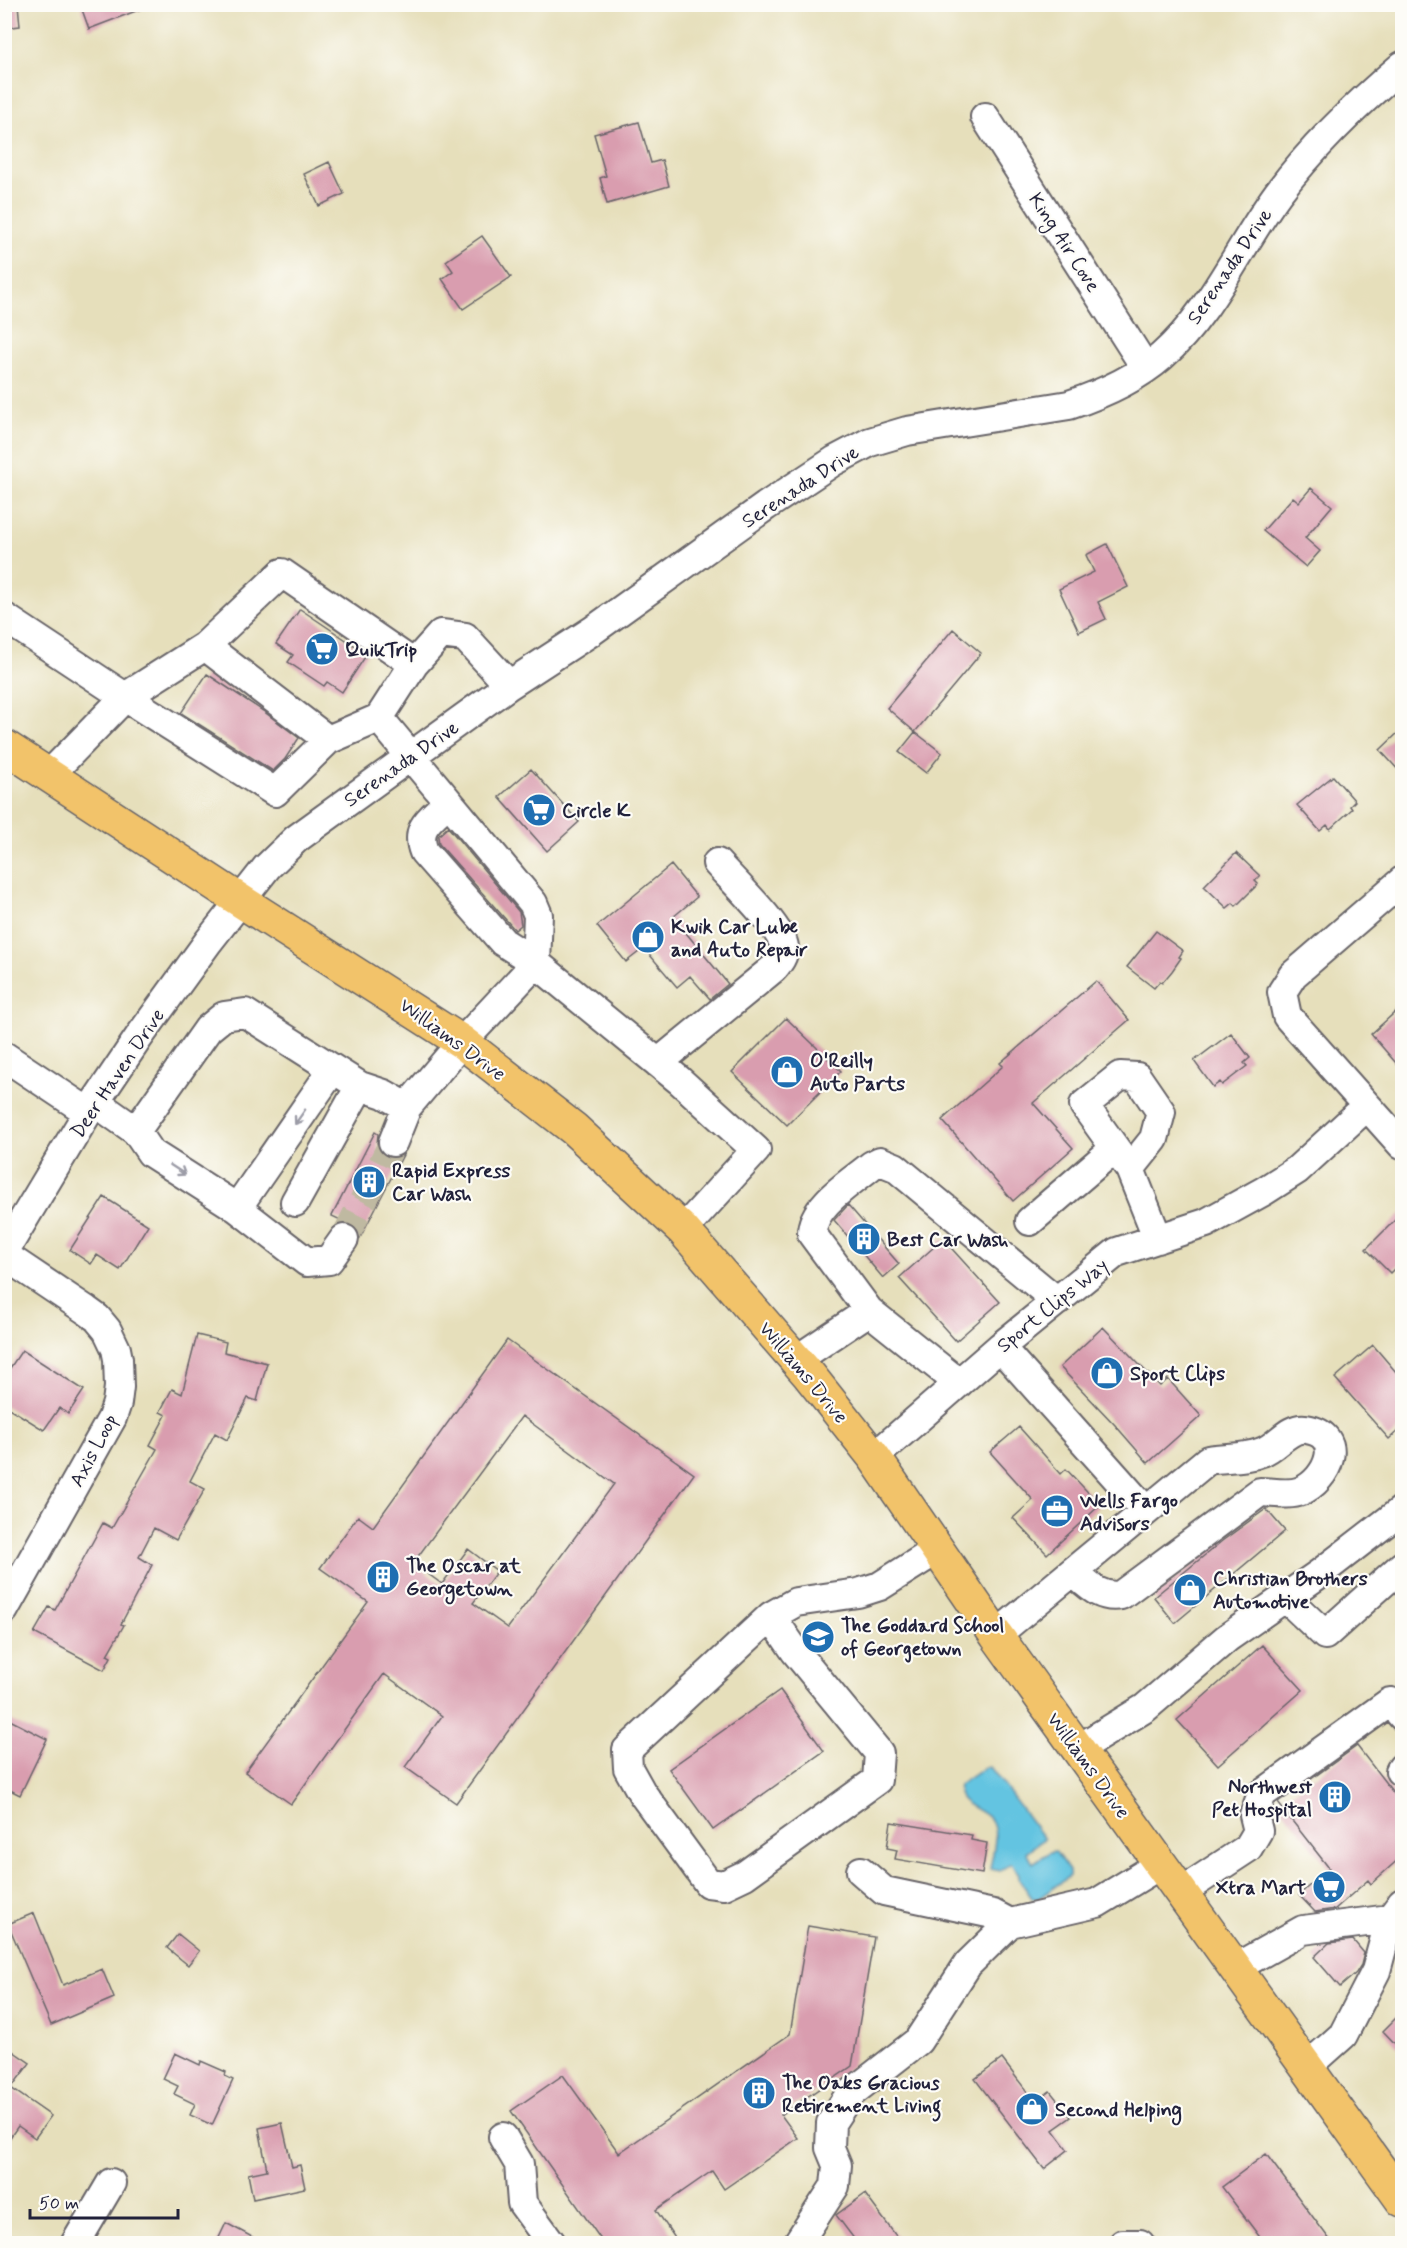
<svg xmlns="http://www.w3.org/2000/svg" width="1407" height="2248" font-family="Mynerve,sans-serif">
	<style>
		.water { fill: #63c4e1; stroke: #42738e; stroke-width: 1.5 }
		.building { fill: #d99daf; fill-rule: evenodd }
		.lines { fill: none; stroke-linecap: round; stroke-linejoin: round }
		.minor-tunnel { stroke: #bfb9a1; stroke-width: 28; stroke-dasharray: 28 14; stroke-linecap: butt }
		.minor-casing { stroke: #676468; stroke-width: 32 }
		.major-casing { stroke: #676468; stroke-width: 36 }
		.minor { stroke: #fff; stroke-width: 28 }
		.major { stroke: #f2c36a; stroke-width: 33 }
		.oneway { stroke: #9c9ca7 }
		.labels { text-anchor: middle; stroke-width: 4.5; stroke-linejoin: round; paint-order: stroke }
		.street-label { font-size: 20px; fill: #22223b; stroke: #fdfcf7 }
		.poi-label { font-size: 20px; font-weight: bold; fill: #22223b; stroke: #fdfcf7; text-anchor: start }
	</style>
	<rect width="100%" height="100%" fill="#fdfcf7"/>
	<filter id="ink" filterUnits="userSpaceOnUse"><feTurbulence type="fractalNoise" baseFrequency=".0167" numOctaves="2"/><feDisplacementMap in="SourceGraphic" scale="12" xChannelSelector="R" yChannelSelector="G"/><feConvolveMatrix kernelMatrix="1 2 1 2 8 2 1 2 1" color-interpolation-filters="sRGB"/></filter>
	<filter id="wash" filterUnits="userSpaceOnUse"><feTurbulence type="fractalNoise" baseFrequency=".008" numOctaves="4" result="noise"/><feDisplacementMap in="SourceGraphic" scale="24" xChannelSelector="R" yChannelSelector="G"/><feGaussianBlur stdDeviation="1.35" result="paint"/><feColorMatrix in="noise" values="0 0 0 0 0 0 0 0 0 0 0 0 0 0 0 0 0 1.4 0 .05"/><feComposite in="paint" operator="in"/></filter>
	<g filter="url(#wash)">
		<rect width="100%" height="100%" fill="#e6dfbb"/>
		<path class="water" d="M990,1767L1044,1839L1026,1852L1033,1863L1050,1852L1055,1851L1069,1871V1876L1038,1899L1032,1898L1019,1879V1874L1011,1863L1000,1871L990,1869C992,1856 998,1837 993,1825C987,1807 954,1808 959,1785L984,1768Z"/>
		<g id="blocks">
			<path class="building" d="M4,4H18L20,26L4,28Z
				M80,4H149V6L89,29Z
				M639,122L651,163L662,160L669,186L607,204L600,178L606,176L594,134Z
				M329,162L344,194L319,206L304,174Z
				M482,236L511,277L463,309L442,279L453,271L446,261Z
				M1311,488L1332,506L1305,538L1320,551L1306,567L1263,531L1293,497L1299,502Z
				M1107,544L1128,587L1098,602L1106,619L1079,632L1059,589L1094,572L1086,555Z
				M300,609L367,654L342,692L327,682L324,686L288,662L293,655L276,644Z
				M953,629L981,653L915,732L887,708Z
				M207,674L263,711L299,738L285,759L273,771L181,713Z
				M1402,729V774L1380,750Z
				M915,732L942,753L926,773L899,752Z
				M531,769L579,822L547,851L499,797Z
				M1333,776L1355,801L1350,806L1352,809L1330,829L1327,825L1320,831L1297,805Z
				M448,827L519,912L521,925L515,930L439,844L438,836Z
				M1236,853L1260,876L1255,881L1258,884L1236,906L1233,903L1227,908L1204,886Z
				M671,865L697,897L673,917L728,984L710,999L690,976L677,987L644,948L626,962L597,926Z
				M1156,931L1183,951L1179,957L1181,958L1172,971L1162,983L1160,981L1154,988L1127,967Z
				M1096,981L1129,1020L1033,1103L1073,1148L1013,1201L942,1120L1003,1066L1000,1063Z
				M1402,1006V1070L1371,1034Z
				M786,1018L841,1071L787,1125L732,1072Z
				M1231,1033L1250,1058L1244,1063L1247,1066L1222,1085L1220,1082L1213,1087L1194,1061Z
				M375,1132L378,1134L377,1144L380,1153L387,1157L395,1158L403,1155L360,1238L359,1232L354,1226L342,1223L343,1221L332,1216Z
				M104,1197L148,1225L120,1270L97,1255L91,1264L70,1250Z
				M848,1205L899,1264L883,1278L834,1220Z
				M1402,1213V1261L1390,1273L1366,1249Z
				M943,1239L1000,1302L956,1341L899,1278Z
				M1103,1327L1160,1386L1168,1379L1201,1416L1148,1463L1115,1425L1060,1367Z
				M197,1335L226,1342L224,1352L267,1363L257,1401L248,1398L227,1440L215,1433L190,1481L205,1489L176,1540L154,1528L139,1557L152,1565L121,1624L124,1625L107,1655L111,1657L104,1670L34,1633L49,1607L55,1610L103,1523L112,1528L157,1449L150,1445L166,1415L160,1412L172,1389L182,1394Z
				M507,1340L694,1474L456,1803L405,1767L442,1716L384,1674L291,1804L245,1772L368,1602L320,1568L358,1516L373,1527ZM522,1416L614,1484L508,1628L473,1603L497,1571L468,1549L442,1584L413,1563Z
				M1373,1345L1402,1379V1427L1389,1439L1335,1378Z
				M22,1350L84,1390L68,1414L59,1408L44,1430L4,1405V1377Z
				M1019,1427L1061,1474L1066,1469L1100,1505L1047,1554L1013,1518L1033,1500L990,1452Z
				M1266,1509L1285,1531L1175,1623L1154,1597L1222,1541Z
				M1262,1645L1303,1690L1218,1765L1177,1720Z
				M780,1690L824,1751L713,1830L669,1769Z
				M4,1717L47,1739L20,1795L4,1787Z
				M1357,1746L1402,1804V1856L1371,1884L1368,1880L1335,1909L1315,1912L1299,1895L1329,1868L1278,1803Z
				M891,1822L972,1835L971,1840L987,1843L982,1874L895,1859L897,1850L887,1848Z
				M34,1913L63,1985L102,1969L114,1998L51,2025L8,1924Z
				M808,1926L874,1937L852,2066L781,2115L798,2138L724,2189L712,2171L656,2210L679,2244H604L511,2111L563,2075L619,2153L790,2034Z
				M178,1934L199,1951L188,1965L167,1948Z
				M1353,1940L1364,1953L1361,1965L1356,1973L1340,1987L1314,1957L1329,1943Z
				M1402,2012V2051L1383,2031Z
				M4,2045L30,2063L11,2088L51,2116L35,2138L18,2126L4,2146Z
				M175,2053L200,2065L201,2061L226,2072L225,2076L233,2080L212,2125L190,2115L195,2104L174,2094L178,2086L163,2079Z
				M1002,2059L1035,2102L1050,2091L1071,2117L1053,2130L1068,2150L1044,2169L975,2079Z
				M282,2123L292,2167L300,2165L305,2188L253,2199L248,2174L267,2170L259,2128Z
				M1266,2154L1333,2244H1265L1222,2187Z
				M865,2194L902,2244H858L836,2215Z
				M226,2223L265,2244H216Z"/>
		</g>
	</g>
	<g filter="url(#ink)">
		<use href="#blocks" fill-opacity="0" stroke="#676468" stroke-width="1.5"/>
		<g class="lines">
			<path class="minor-tunnel" d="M344,1239L393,1142"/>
			<g class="minor-casing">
				<path id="minor" d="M985,117L1145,367
					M4,617L125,697L205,646L328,740L379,718L533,903L538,915L536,963L462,1042L407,1107L384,1094L360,1086L245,1013L224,1016L208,1029L136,1131
					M205,646L282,573L414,664L441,634L465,637L509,685
					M379,718L414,664
					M49,775L125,697L275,792L328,740
					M448,802C431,819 414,827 424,852L503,942L536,963L679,1080L756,1150L683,1230
					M1402,881L1293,975L1282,992L1287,1016L1402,1145
					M4,1056L88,1112
					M658,1063L774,968C779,962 784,956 784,947C783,929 731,879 717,863
					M95,1102L136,1131L151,1153L237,1208L307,1262L329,1260L344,1239
					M393,1142L407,1107
					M1130,1169L1084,1105L1120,1076L1137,1077L1161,1112L1154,1139L1130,1169L1158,1239
					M295,1202L360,1086
					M237,1208L333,1069
					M1030,1221L1115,1148
					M4,1252L85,1117L139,1037L208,942L267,867L296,839L509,685L592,631L766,506L834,461L870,442L907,431L1069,405C1102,394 1136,379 1162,356C1212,312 1239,246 1278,193C1314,145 1357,104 1402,66
					M4,1255L86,1310L97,1318L107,1330L116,1349L118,1359L119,1387L117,1403L112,1418L4,1610
					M869,1311L959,1383
					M1000,1347L1146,1511
					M796,1360L869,1311L812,1234C811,1206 852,1182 872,1165L880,1161L895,1167L1057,1301
					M874,1457L1000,1347L1117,1252L1206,1223L1264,1191L1297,1170L1367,1106
					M1285,1597L1325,1635L1402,1566
					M771,1616L795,1651L879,1753L877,1780L745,1875L724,1885L708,1883L642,1793L628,1768L627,1750L771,1616L796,1602L858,1593L880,1586L937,1550
					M996,1635L1208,1460C1226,1457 1245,1459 1262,1452C1277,1447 1289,1426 1306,1429C1347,1435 1328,1480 1301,1491C1289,1496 1273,1492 1260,1492L1121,1595C1100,1599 1088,1585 1073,1572
					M1078,1749L1145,1708L1227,1638L1319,1574L1402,1510
					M1400,1771L1402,1768
					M861,1871L884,1891L993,1914L1010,1923
					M1181,1892L1248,1848L1258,1831L1254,1815L1262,1794L1390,1702L1402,1716
					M1235,1968L1303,1930L1390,1919L1402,1903
					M1306,2068L1343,2035L1376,1971L1390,1919
					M503,2137L519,2164L522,2203L552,2244
					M75,2244L111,2183
					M797,2244L835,2186L837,2165L830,2148L831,2123L850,2094L918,2041L968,1964L1010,1923L1097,1903L1161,1864
					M1123,2244H1140"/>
			</g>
			<g class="major-casing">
				<path id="major" d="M4,746L241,901L462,1042L574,1129L683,1230L809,1375L874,1457L996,1635L1402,2200"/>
			</g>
			<use href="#minor" class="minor"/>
			<use href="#major" class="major"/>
		</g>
		<defs><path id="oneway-shaft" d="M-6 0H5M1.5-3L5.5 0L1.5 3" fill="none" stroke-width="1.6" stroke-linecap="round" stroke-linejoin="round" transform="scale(1.5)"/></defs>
		<g class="oneway">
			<use href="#oneway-shaft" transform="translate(300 1117) rotate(125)"/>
			<use href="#oneway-shaft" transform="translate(178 1170) rotate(33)"/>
		</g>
	</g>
	<defs>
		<g id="supermarket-disc" transform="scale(1.725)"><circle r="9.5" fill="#1f6fb2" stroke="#fdfcf7"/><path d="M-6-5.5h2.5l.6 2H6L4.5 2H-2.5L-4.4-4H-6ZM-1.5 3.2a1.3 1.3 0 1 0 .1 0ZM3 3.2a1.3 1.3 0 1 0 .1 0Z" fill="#fff"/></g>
		<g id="shop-disc" transform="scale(1.725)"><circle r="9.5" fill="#1f6fb2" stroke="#fdfcf7"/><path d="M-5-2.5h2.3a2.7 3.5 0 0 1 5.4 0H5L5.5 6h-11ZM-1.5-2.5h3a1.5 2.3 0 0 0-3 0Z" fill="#fff"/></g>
		<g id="building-disc" transform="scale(1.725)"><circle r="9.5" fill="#1f6fb2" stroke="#fdfcf7"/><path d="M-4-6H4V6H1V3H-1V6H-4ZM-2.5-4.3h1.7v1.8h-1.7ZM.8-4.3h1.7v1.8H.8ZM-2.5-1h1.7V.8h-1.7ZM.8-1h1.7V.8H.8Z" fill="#fff"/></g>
		<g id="office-disc" transform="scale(1.725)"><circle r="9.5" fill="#1f6fb2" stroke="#fdfcf7"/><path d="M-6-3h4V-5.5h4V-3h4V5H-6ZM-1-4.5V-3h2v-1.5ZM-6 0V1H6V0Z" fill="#fff"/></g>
		<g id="school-disc" transform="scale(1.725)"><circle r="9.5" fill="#1f6fb2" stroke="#fdfcf7"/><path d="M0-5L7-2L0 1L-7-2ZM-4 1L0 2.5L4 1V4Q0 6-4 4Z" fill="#fff"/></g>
	</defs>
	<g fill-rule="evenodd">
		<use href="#supermarket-disc" x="322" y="649"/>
		<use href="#supermarket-disc" x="539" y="810"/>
		<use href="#shop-disc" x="648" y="937"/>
		<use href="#shop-disc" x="787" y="1072"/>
		<use href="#building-disc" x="369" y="1182"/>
		<use href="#building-disc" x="864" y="1239"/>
		<use href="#shop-disc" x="1107" y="1373"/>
		<use href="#office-disc" x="1057" y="1511"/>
		<use href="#building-disc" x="383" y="1577"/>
		<use href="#shop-disc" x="1190" y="1590"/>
		<use href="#school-disc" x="818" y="1637"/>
		<use href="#building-disc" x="1335" y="1797"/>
		<use href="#supermarket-disc" x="1329" y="1887"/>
		<use href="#building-disc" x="759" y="2093"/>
		<use href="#shop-disc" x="1032" y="2109"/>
	</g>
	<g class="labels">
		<g class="street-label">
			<text transform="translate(1065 242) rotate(57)" y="7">King Air Cove</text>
			<text transform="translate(1229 266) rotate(-56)" y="7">Serenada Drive</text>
			<text transform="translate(800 486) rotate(-33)" y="7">Serenada Drive</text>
			<text transform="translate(401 763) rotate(-35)" y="7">Serenada Drive</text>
			<text transform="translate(453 1039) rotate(36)" y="7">Williams Drive</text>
			<text transform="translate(117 1073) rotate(-56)" y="7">Deer Haven Drive</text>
			<text transform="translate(1052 1305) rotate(-39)" y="7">Sport Clips Way</text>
			<text transform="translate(804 1372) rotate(50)" y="7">Williams Drive</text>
			<text transform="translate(93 1450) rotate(-62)" y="7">Axis Loop</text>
			<text transform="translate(1089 1765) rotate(54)" y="7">Williams Drive</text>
		</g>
		<g class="poi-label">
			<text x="345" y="656">QuikTrip</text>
			<text x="562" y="817">Circle K</text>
			<text x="671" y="933">Kwik Car Lube<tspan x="671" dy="23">and Auto Repair</tspan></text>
			<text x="810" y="1067">O'Reilly<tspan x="810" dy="23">Auto Parts</tspan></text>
			<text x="392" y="1177">Rapid Express<tspan x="392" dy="23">Car Wash</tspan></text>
			<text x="887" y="1246">Best Car Wash</text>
			<text x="1130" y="1380">Sport Clips</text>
			<text x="1080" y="1507">Wells Fargo<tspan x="1080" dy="23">Advisors</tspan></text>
			<text x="406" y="1572">The Oscar at<tspan x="406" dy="23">Georgetown</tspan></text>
			<text x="1213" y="1585">Christian Brothers<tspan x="1213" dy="23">Automotive</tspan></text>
			<text x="841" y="1632">The Goddard School<tspan x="841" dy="23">of Georgetown</tspan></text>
			<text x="1312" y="1793" text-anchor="end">Northwest<tspan x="1312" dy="23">Pet Hospital</tspan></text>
			<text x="1306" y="1894" text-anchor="end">Xtra Mart</text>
			<text x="782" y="2089">The Oaks Gracious<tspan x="782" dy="23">Retirement Living</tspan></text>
			<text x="1055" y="2116">Second Helping</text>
		</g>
	</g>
	<rect width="1407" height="2248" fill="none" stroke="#fdfcf7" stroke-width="24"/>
	<path d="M30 2209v9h148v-9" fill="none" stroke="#22223b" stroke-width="3"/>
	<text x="39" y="2209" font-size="18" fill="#22223b" stroke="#fdfcf7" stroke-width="4.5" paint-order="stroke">50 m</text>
</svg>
